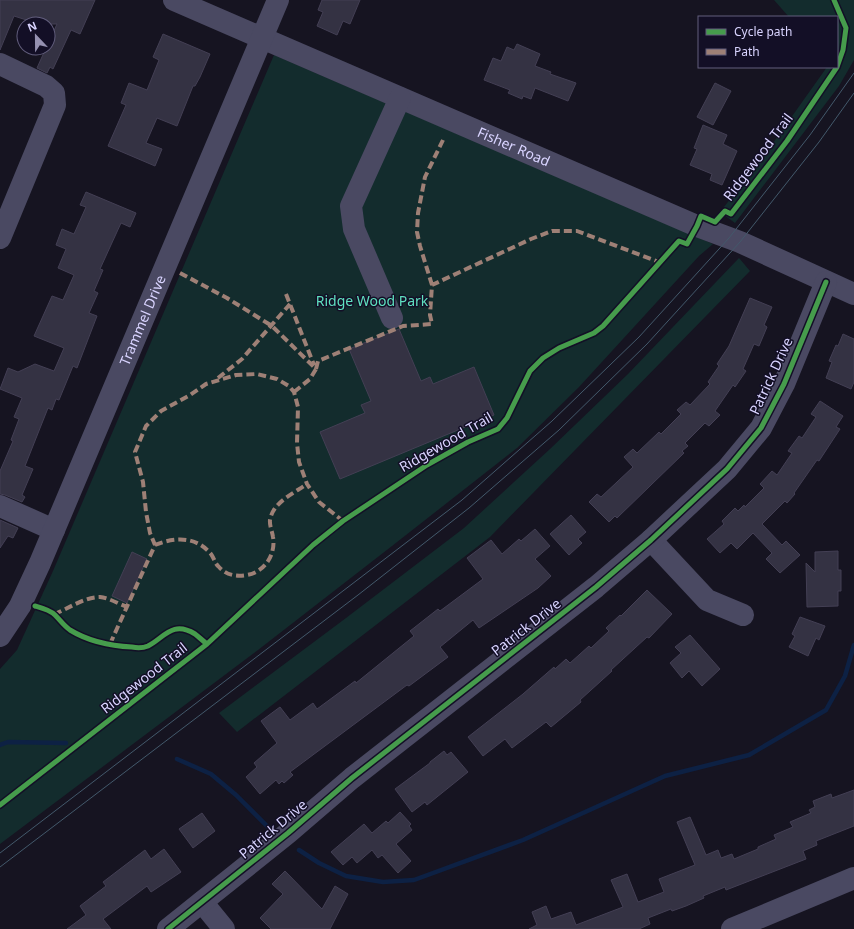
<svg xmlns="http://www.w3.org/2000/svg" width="854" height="929" font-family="'Noto Sans',sans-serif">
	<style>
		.green { fill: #132c2d }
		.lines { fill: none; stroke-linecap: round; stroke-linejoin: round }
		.stream { stroke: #0d2144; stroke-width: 4.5 }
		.building { fill: #343243; stroke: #433f54 }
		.minor { stroke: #4a4962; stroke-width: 22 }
		.tram { stroke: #43596b; stroke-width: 1 }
		.quiet { stroke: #9e8076; stroke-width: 4; stroke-dasharray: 8 4; stroke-linecap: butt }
		.cycleway-casing { stroke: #130f26; stroke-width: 8 }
		.cycleway { stroke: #469c4c; stroke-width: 5 }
		.labels { text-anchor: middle; stroke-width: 3; stroke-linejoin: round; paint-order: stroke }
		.street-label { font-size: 14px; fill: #d9d4ff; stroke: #130f26 }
		.park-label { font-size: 14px; fill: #5fe0c0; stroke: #130f26 }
	</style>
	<rect width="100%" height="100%" fill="#161421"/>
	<path class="green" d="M774,0H854V60L839,86L735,223L720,212L758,164L827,67H837V17H789Z
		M274,55L713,244L699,256L579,387L517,448L392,546L258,650L0,844V669L17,650L53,571Z
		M739,258L750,271L490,537L237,732L219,713L346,618L464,528L550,449L628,374Z"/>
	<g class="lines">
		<path class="stream" d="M0,745L8,742L66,743
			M177,759L211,774L236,795L269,828
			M299,850L319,863L346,876L383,882L414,880L523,840L665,776L749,755L826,710L845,676L854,645"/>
	</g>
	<path class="building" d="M0,0H95L80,34L71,30L53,69L50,67L47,73L37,68L46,48H48V44L57,24H39L14,16L0,50Z
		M322,0H360L350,24L343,21L337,35L317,26L323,12L318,10Z
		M163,34L210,54L200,77L195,86H193L177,126L157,118L146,143L162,149L155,166L108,146L126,105L121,103L129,83L147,90L159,60L153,57Z
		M517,44L540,54L535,66L551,72L550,74L576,83L568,101L535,88L531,99L523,96L522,99L508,93L510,90L484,80L493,58L501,61L507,47L514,50Z
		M715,83L731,91L713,125L697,117Z
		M703,125L727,135L723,144L737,151L722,185L710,180L712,174L690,165L697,149L694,148Z
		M86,192L136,213L130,227L121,223L100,269L103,270L94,291L98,293L89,313L97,316L77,368L73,366L59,400L56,399L52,410L48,408L25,466L33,469L22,495L25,497L22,502L5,495L0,494V471L13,441L11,440L19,419L14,417L22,398L0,389L8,368L18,372L35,364L54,371L64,348L34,336L52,296L63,300L74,275L58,268L66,249L56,245L62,229L74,234L86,207L80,205Z
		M750,298L772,307L764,325L767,327L759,346L754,344L743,369L746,371L735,387L733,385L715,411L720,415L709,426L705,423L685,443L688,446L682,451L684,453L617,518L615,516L609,522L589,502L597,494L601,497L633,467L624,457L633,449L637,453L659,432L661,434L681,414L677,410L686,402L690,405L710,384L708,382L719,366L717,364L729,346Z
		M399,329L421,381L430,377L433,384L474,367L494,415L340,479L320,432L365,413L361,405L371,401L349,349Z
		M843,334L854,339V382L851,389L826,378L832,362L829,361L836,345L838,346Z
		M820,401L843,416L836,427L840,429L819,461L817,460L794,493L795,494L787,503L785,501L762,524L782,545L786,541L800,555L780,573L766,559L772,553L753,533L737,549L731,543L720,553L707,539L724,524L722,521L735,508L738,511L744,505L745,507L764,488L760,484L772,471L777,475L792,453L788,451L799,436L802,438L816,417L811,414Z
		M571,515L586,532L578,539L582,543L569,555L550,534Z
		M0,520L18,528L13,538L8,536L0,548Z
		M535,529L550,546L535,559L551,576L538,588L479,628L473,620L440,647L448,657L409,686L407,685L290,772L293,775L284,783L282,781L279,784L276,780L260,794L246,777L257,767L254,763L277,743L261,721L280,707L290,720L313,703L317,709L355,681L356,683L414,636L410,631L438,609L440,611L483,579L467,558L491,540L502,554L519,539L521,541Z
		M838,551V570H841V591H838V606L807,607L806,563L815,572V552Z
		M132,552L147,559L127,603L112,596Z
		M647,590L672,614L649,638L647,637L611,670L612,671L580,700L581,702L551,727L546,722L512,748L505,739L483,756L468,737L523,694L554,667L555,669L566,659L570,663L589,646L591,648L609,631L606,628L620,615L621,616Z
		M800,617L825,626L819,640L816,638L808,656L789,647L795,636L792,634Z
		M690,635L720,669L702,686L689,671L682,678L670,663L681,653L675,647Z
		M444,751L447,755L451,752L468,772L427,805L425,802L412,812L395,789L430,763V762Z
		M854,790V826L816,841L817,845L803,851L806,859L726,890L725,887L703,896L704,898L686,906L672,911L671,909L648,918L650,924L639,929H529L537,925L532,912L546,906L551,919L571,912L576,925L623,907L611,880L627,874L638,902L664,892L659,879L695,865L677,822L690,817L706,855L718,850L721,858L732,854L734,859L758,849V847L776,839L774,835L793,827L790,822L811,813L809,810L815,807L813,801L831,794L832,798Z
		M400,812L411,824L409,826L412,830L396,844L411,861L398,873L382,855L378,858L372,850L357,863L352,857L343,865L331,852L364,824L372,833L386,821L388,823Z
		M202,813L215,831L193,848L179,829Z
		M164,849L181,872L151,892L147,886L103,919L111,929H67L86,915L80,906L106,886L103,882L145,850L151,859Z
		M285,871L322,909L335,886L348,894L330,929H271L260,918L283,894L272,884Z"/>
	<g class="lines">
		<g class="minor">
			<path id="s1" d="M174,0L697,226L740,242L854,294"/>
			<path d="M0,64L46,86L54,93L55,105L0,238"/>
			<path d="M392,318L354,229L351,206L400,98"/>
			<path d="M0,506L54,530"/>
			<path d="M651,540L707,600L743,615"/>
			<path id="s2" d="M0,636L20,606L40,563L278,0"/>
			<path d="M202,902L224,929"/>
			<path d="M168,929L288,833L352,778L596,587L651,540L727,469L761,428L784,384L826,282"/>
			<path d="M732,929L854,878"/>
		</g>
		<path class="tram" d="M0,853L462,500L552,421L639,337L729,238L810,135L854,73
			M0,867L358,595L469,508L559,430L647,344L740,242L819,142L854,93"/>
		<path class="quiet" d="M180,273L227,298L272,326L316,369L310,379L294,392
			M432,285L420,246L417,232L418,213L425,177L443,140
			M286,294L314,365
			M316,369L318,361L403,326L432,324L430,315L432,285L531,239L552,231H577L659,262
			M218,378L242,359L290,304
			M155,545C175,537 196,536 211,554C214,558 215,564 219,567C226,575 236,577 247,575C265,572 276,554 273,537C272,530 268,523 271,516C276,501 294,493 307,484
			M54,614C68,609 84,597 100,597C109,598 119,604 127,607
			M110,644L155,545L150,533L146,512L143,482L135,452L146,426L161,411L190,395L206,384L236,375L257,374L277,379L289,386L294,392L298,407L297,443L299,462L307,484L319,502L343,521"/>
		<g class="cycleway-casing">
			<path id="cycleway" d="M834,0L846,28L843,50L837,67
				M35,606C42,608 50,610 55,615C60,620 64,626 70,630C88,641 111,646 132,647C137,648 143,648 148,646C164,638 172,620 195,634C199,637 203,641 207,644
				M0,805L207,644L313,545L343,521L427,465L468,442L498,429L507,418L530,371L543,358L559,348L594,333L603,326L679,241L687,244L697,226L701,216L715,222L725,211L731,214L787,141L837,67
				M168,929L288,833L352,778L596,587L651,540L727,469L761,428L784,384L826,282"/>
		</g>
		<use href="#cycleway" class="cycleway"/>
	</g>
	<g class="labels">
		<g class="street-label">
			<text dy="5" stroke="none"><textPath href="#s1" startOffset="370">Fisher Road</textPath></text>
			<text transform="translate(758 157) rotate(-53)" y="5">Ridgewood Trail</text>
			<text dy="5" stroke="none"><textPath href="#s2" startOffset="347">Trammel Drive</textPath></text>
			<text transform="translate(771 376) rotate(-65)" y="5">Patrick Drive</text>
			<text transform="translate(446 442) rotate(-30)" y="5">Ridgewood Trail</text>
			<text transform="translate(526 627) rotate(-38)" y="5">Patrick Drive</text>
			<text transform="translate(144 678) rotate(-38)" y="5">Ridgewood Trail</text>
			<text transform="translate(273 829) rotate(-40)" y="5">Patrick Drive</text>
		</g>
		<g class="park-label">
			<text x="372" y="306">Ridge Wood Park</text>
		</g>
	</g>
	<rect x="698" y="16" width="140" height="52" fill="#130f26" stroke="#625e7d"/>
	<rect x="706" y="29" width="20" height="6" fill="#469c4c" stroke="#625e7d"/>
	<text x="734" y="36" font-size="12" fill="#d9d4ff">Cycle path</text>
	<rect x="706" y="49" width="20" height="6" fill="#9e8076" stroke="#625e7d"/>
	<text x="734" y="56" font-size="12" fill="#d9d4ff">Path</text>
	<g transform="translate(36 36) rotate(338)"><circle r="19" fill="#130f26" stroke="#625e7d"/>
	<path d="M0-3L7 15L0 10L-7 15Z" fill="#9591b1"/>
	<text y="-6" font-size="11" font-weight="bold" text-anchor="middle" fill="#d9d4ff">N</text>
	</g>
</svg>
